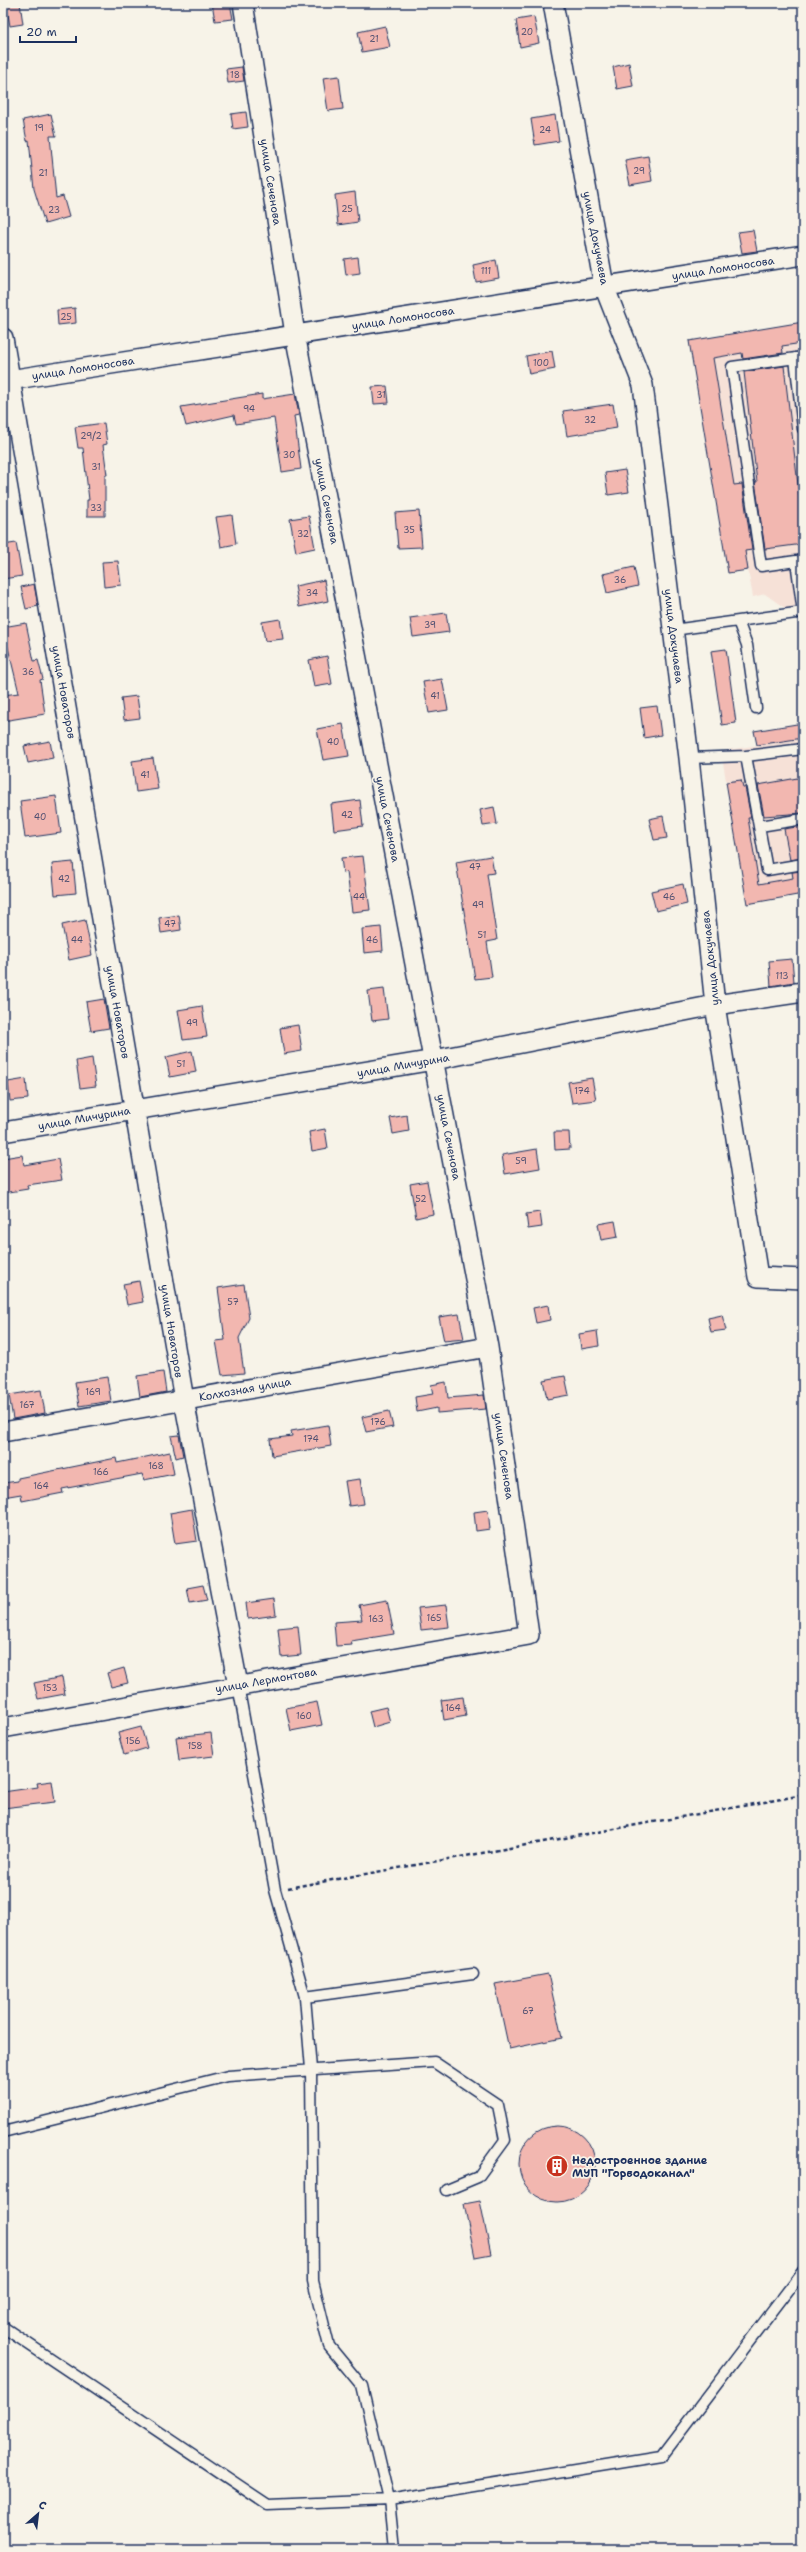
<svg xmlns="http://www.w3.org/2000/svg" width="806" height="2552" font-family="'Shantell Sans',sans-serif">
	<style>
		.built { fill: #f6e1d7 }
		.building { fill: #f2b7b0; stroke: #1b2f5e }
		.lines { fill: none; stroke-linecap: round; stroke-linejoin: round }
		.service-casing { stroke: #1b2f5e; stroke-width: 13 }
		.minor-casing { stroke: #1b2f5e; stroke-width: 22 }
		.path { stroke: #1b2f5e; stroke-width: 2.5; stroke-dasharray: 4 3; stroke-linecap: butt }
		.service { stroke: #f7f3e8; stroke-width: 10 }
		.minor { stroke: #f7f3e8; stroke-width: 19 }
		.labels { text-anchor: middle; stroke-width: 3.5; stroke-linejoin: round; paint-order: stroke }
		.number-label { font-size: 9px; fill: #515172 }
		.street-label { font-size: 11px; fill: #1b2f5e; stroke: #f7f3e8 }
		.poi-label { font-size: 11px; font-weight: bold; fill: #1b2f5e; stroke: #f7f3e8; text-anchor: start }
	</style>
	<rect width="100%" height="100%" fill="#f7f3e8"/>
	<filter id="ink" filterUnits="userSpaceOnUse"><feTurbulence type="fractalNoise" baseFrequency=".025" numOctaves="2"/><feDisplacementMap in="SourceGraphic" scale="8" xChannelSelector="R" yChannelSelector="G"/><feConvolveMatrix kernelMatrix="1 2 1 2 8 2 1 2 1" color-interpolation-filters="sRGB"/></filter>
	<g filter="url(#ink)">
		<path class="built" d="M803,322V621L765,594L753,597L748,570L728,573L689,341Z
			M803,738V894L747,904L721,751Z"/>
		<path class="building" d="M6,3H20L23,24L10,26Z
			M212,3H230L233,19L215,21Z
			M534,17L539,43L520,47L516,20Z
			M385,26L390,47L362,52L358,32Z
			M629,63L633,86L617,89L613,67Z
			M242,67L244,81L228,83L226,69Z
			M339,76L343,109L328,111L323,78Z
			M246,112L248,127L233,129L231,114Z
			M51,114L56,136H50L56,198L63,196L69,217L45,224L34,189L29,140L27,141L23,120Z
			M555,115L559,141L535,145L531,119Z
			M648,156L652,181L630,185L625,160Z
			M355,192L358,222L338,225L335,195Z
			M753,230L757,251L742,253L738,232Z
			M358,257L360,273L346,275L344,259Z
			M496,260L499,278L476,282L473,265Z
			M75,308L76,323L58,325L57,310Z
			M803,322V343L782,346L783,353L743,359L742,353L713,358L734,485L742,484L752,550L745,551L748,570L728,573L689,341Z
			M552,351L555,369L529,374L526,356Z
			M784,366L803,527V544L765,549L755,482H757L744,372Z
			M387,386L389,403L374,404L372,387Z
			M262,394V399L295,394L299,415L294,416L301,469L282,472L274,418L236,424L234,415L186,426L181,407Z
			M613,404L617,428L567,436L563,411Z
			M104,423L107,444L103,445L107,475H105V516H87V500H89L83,448H78L75,427Z
			M625,470L629,492L608,495L605,473Z
			M419,511L422,547L398,548L395,513Z
			M232,515L236,544L221,547L216,517Z
			M309,516L315,548L296,552L290,519Z
			M16,543L22,576L3,579V545Z
			M118,561L121,585L104,587L102,562Z
			M634,567L638,586L607,593L603,574Z
			M324,580L328,601L299,607L295,586Z
			M34,584L38,606L26,609L21,587Z
			M446,613L449,632L413,637L410,618Z
			M280,619L283,639L265,641L262,622Z
			M26,623L34,661L38,660L43,679L40,680L45,714L3,721V695L19,693L3,627Z
			M726,649L736,723L722,725L711,651Z
			M327,656L332,684L314,687L309,660Z
			M442,679L448,710L429,713L423,682Z
			M137,696L140,718L124,720L121,698Z
			M657,706L661,735L644,738L640,708Z
			M803,723V738L757,745L754,731Z
			M343,724L349,756L323,760L317,729Z
			M50,741L53,758L28,763L24,746Z
			M153,758L158,789L136,792L132,761Z
			M803,777V813L764,816L758,785Z
			M741,780L743,787H745L751,818H748L759,884L793,878L792,872L803,871V894L747,904L726,782Z
			M56,796L61,833L25,838L20,801Z
			M360,800L363,826L334,830L331,804Z
			M494,807L497,824L483,826L480,810Z
			M663,816L667,838L654,840L649,819Z
			M803,826V858L790,860L784,829Z
			M363,856L370,910L352,912L347,872L343,873L341,858Z
			M491,856L494,873L487,874L497,940L487,942L492,977L475,979L456,862Z
			M73,862L76,893L55,895L52,864Z
			M683,884L687,904L656,911L651,891Z
			M179,915L181,930L161,933L159,918Z
			M85,920L92,955L69,960L62,925Z
			M381,927L383,951L364,953L362,929Z
			M792,959L794,982L771,986L769,961Z
			M384,989L388,1019L372,1021L368,991Z
			M104,999L109,1028L91,1031L86,1002Z
			M202,1006L207,1037L183,1040L178,1010Z
			M298,1025L302,1051L284,1054L280,1028Z
			M192,1051L196,1072L170,1077L166,1057Z
			M92,1058L96,1086L80,1088L76,1061Z
			M592,1078L596,1100L572,1103L568,1082Z
			M26,1079L28,1099L10,1101L8,1082Z
			M407,1115L409,1131L393,1134L390,1118Z
			M325,1129L328,1148L312,1151L309,1132Z
			M554,1132H569L570,1149L555,1150Z
			M537,1149L540,1168L505,1174L502,1155Z
			M22,1155L24,1165L58,1159L62,1180L27,1185L28,1189L3,1193V1158Z
			M427,1181L433,1214L416,1218L410,1184Z
			M540,1212L542,1227L528,1229L526,1214Z
			M615,1221L618,1237L601,1240L598,1224Z
			M139,1281L143,1302L127,1305L123,1284Z
			M244,1284L249,1318L239,1338L244,1373L222,1375L216,1341L225,1340L218,1288Z
			M548,1305L550,1320L536,1323L533,1308Z
			M459,1314L464,1339L444,1341L439,1317Z
			M722,1315L726,1330L711,1332L708,1318Z
			M597,1331L599,1346L581,1349L579,1334Z
			M163,1372L166,1392L140,1397L137,1376Z
			M565,1376L569,1395L547,1399L543,1380Z
			M107,1377L111,1401L79,1406L75,1382Z
			M446,1382L448,1398L484,1395L486,1409L437,1413V1408L417,1412L415,1397L433,1394L431,1385Z
			M41,1390L45,1413L13,1419L9,1395Z
			M389,1411L393,1427L366,1432L362,1417Z
			M328,1425L331,1446L272,1456L270,1439L292,1436L291,1431Z
			M179,1435L183,1456L176,1458L171,1436Z
			M170,1452L174,1474L144,1480L142,1474L62,1489L63,1493L22,1501L21,1494L3,1497V1483L18,1481V1478L116,1458L117,1463Z
			M360,1479L364,1504L349,1506L345,1481Z
			M192,1509L197,1541L175,1544L170,1513Z
			M488,1510L490,1529L476,1531L474,1512Z
			M203,1585L207,1600L190,1603L187,1588Z
			M274,1599L276,1615L248,1619L246,1603Z
			M387,1600L394,1634L351,1641L352,1645L336,1646L334,1622L362,1620L359,1605Z
			M446,1605L449,1627L421,1630L418,1608Z
			M298,1626L301,1655L281,1657L278,1628Z
			M124,1668L128,1683L111,1687L107,1673Z
			M62,1677L65,1694L38,1699L34,1683Z
			M463,1697L466,1716L444,1720L441,1700Z
			M317,1702L322,1725L291,1731L286,1708Z
			M386,1707L390,1722L373,1727L369,1711Z
			M141,1727L147,1748L124,1755L118,1733Z
			M211,1733L214,1756L179,1760L176,1737Z
			M52,1781L55,1802L3,1808V1792L38,1787L37,1783Z
			M548,1974L562,2038L509,2049L495,1984Z
			M519 2164a38 38 0 1 1 76 0a38 38 0 1 1-76 0Z
			M480,2201L491,2254L475,2257L464,2204Z"/>
		<g class="lines">
			<g class="service-casing">
				<path id="service" d="M795,358L803,429
					M803,612L796,561L761,566L732,367L803,357
					M738,621L747,645L756,708
					M673,630L803,612
					M746,756L767,870L803,864
					M689,758L746,756L803,749
					M760,826L803,819
					M238,1685L275,1890L305,1997L311,2069L313,2281L329,2346L362,2386L389,2500L394,2549
					M305,1997L473,1974
					M3,2132L228,2076L434,2062L498,2105L505,2140L478,2177L447,2190
					M3,2327L268,2505L389,2500L662,2456L803,2271"/>
			</g>
			<g class="minor-casing">
				<path id="minor" d="M553,3L604,286L643,385L689,758L715,1005L758,1277L803,1279
					M3,338L184,1400L238,1685
					M3,381L803,255
					M3,1132L434,1060L715,1005L803,992
					M3,1432L488,1347
					M3,1728L529,1635L488,1347L295,334L243,3"/>
			</g>
			<path class="path" d="M288,1888L803,1795"/>
			<use href="#service" class="service"/>
			<use href="#minor" class="minor"/>
		</g>
	</g>
	<defs>
		<g id="building-disc" transform="scale(1.15)"><circle r="9.5" fill="#c8321e" stroke="#f7f3e8"/><path d="M-4-6H4V6H1V3H-1V6H-4ZM-2.5-4.3h1.7v1.8h-1.7ZM.8-4.3h1.7v1.8H.8ZM-2.5-1h1.7V.8h-1.7ZM.8-1h1.7V.8H.8Z" fill="#fff"/></g>
	</defs>
	<g fill-rule="evenodd">
		<use href="#building-disc" x="557" y="2166"/>
	</g>
	<g class="labels">
		<g class="number-label">
			<text x="527" y="35">20</text>
			<text x="374" y="42">21</text>
			<text x="235" y="78">18</text>
			<text x="39" y="131">19</text>
			<text x="545" y="133">24</text>
			<text x="639" y="174">29</text>
			<text x="43" y="176">21</text>
			<text x="347" y="212">25</text>
			<text x="54" y="213">23</text>
			<text x="486" y="274">111</text>
			<text x="66" y="320">25</text>
			<text x="541" y="366">100</text>
			<text x="381" y="398">31</text>
			<text x="249" y="412">94</text>
			<text x="590" y="423">32</text>
			<text x="91" y="439">29/2</text>
			<text x="289" y="458">30</text>
			<text x="96" y="470">31</text>
			<text x="96" y="511">33</text>
			<text x="409" y="533">35</text>
			<text x="303" y="537">32</text>
			<text x="620" y="583">36</text>
			<text x="312" y="596">34</text>
			<text x="430" y="628">39</text>
			<text x="28" y="675">36</text>
			<text x="435" y="699">41</text>
			<text x="333" y="745">40</text>
			<text x="145" y="778">41</text>
			<text x="347" y="818">42</text>
			<text x="40" y="820">40</text>
			<text x="475" y="870">47</text>
			<text x="64" y="882">42</text>
			<text x="359" y="900">44</text>
			<text x="669" y="900">46</text>
			<text x="478" y="908">49</text>
			<text x="170" y="927">47</text>
			<text x="482" y="938">51</text>
			<text x="77" y="943">44</text>
			<text x="372" y="943">46</text>
			<text x="782" y="979">113</text>
			<text x="192" y="1026">49</text>
			<text x="181" y="1067">51</text>
			<text x="582" y="1094">174</text>
			<text x="521" y="1164">59</text>
			<text x="421" y="1202">52</text>
			<text x="233" y="1305">57</text>
			<text x="93" y="1395">169</text>
			<text x="27" y="1408">167</text>
			<text x="378" y="1425">176</text>
			<text x="311" y="1442">174</text>
			<text x="156" y="1469">168</text>
			<text x="101" y="1475">166</text>
			<text x="41" y="1489">164</text>
			<text x="434" y="1621">165</text>
			<text x="376" y="1622">163</text>
			<text x="50" y="1691">153</text>
			<text x="453" y="1711">164</text>
			<text x="304" y="1719">160</text>
			<text x="133" y="1744">156</text>
			<text x="195" y="1749">158</text>
			<text x="528" y="2014">67</text>
		</g>
		<g class="street-label">
			<text transform="translate(271 182) rotate(81)" y="4">улица Сеченова</text>
			<text transform="translate(596 238) rotate(79)" y="4">улица Докучаева</text>
			<text transform="translate(723 268) rotate(-9)" y="4">улица Ломоносова</text>
			<text transform="translate(403 318) rotate(-9)" y="4">улица Ломоносова</text>
			<text transform="translate(83 368) rotate(-9)" y="4">улица Ломоносова</text>
			<text transform="translate(327 501) rotate(79)" y="4">улица Сеченова</text>
			<text transform="translate(674 636) rotate(83)" y="4">улица Докучаева</text>
			<text transform="translate(64 692) rotate(80)" y="4">улица Новаторов</text>
			<text transform="translate(388 819) rotate(79)" y="4">улица Сеченова</text>
			<text transform="translate(710 958) rotate(-96)" y="4">улица Докучаева</text>
			<text transform="translate(118 1012) rotate(80)" y="4">улица Новаторов</text>
			<text transform="translate(403 1065) rotate(-10)" y="4">улица Мичурина</text>
			<text transform="translate(84 1118) rotate(-10)" y="4">улица Мичурина</text>
			<text transform="translate(449 1137) rotate(79)" y="4">улица Сеченова</text>
			<text transform="translate(172 1331) rotate(81)" y="4">улица Новаторов</text>
			<text transform="translate(245 1389) rotate(-10)" y="4">Колхозная улица</text>
			<text transform="translate(504 1456) rotate(82)" y="4">улица Сеченова</text>
			<text transform="translate(266 1680) rotate(-10)" y="4">улица Лермонтова</text>
		</g>
		<g class="poi-label">
			<text x="572" y="2164">Недостроенное здание<tspan x="572" dy="13">МУП "Горводоканал"</tspan></text>
		</g>
	</g>
	<rect width="806" height="2552" fill="none" stroke="#f7f3e8" stroke-width="16"/>
	<rect x="8" y="8" width="790" height="2536" fill="none" stroke="#1b2f5e" stroke-width="1.5" filter="url(#ink)"/>
	<g transform="translate(38 2514) rotate(28)" stroke="#f7f3e8" stroke-width="3" paint-order="stroke">
	<path d="M0-3L7 15L0 10L-7 15Z" fill="#1b2f5e"/>
	<text y="-6" font-size="11" font-weight="bold" text-anchor="middle" fill="#1b2f5e">С</text>
	</g>
	<path d="M20 36v6h56v-6" fill="none" stroke="#1b2f5e" stroke-width="2"/>
	<text x="26" y="36" font-size="12" fill="#1b2f5e" stroke="#f7f3e8" stroke-width="3" paint-order="stroke">20 m</text>
</svg>
